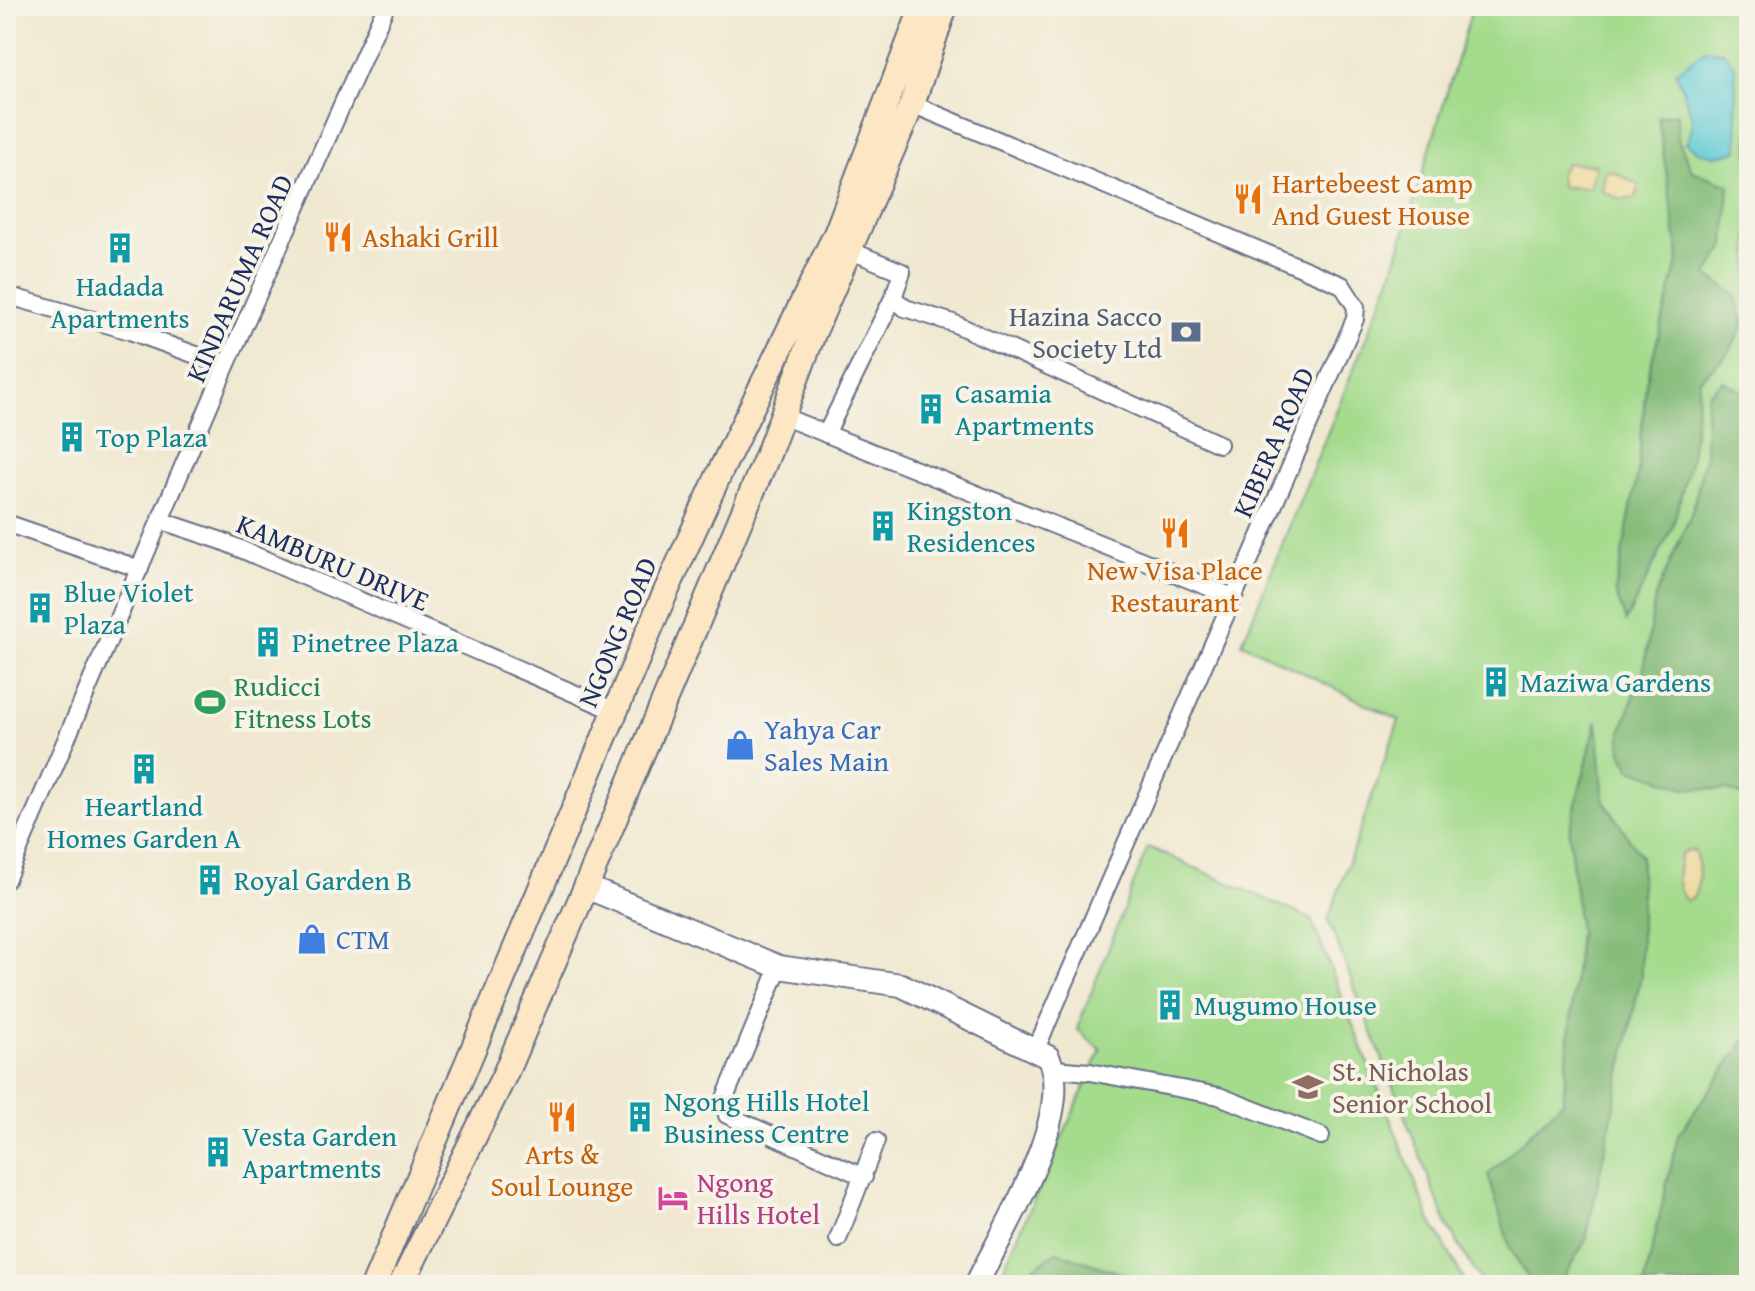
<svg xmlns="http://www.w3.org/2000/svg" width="1755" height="1291" font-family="'Gentium Book Plus',serif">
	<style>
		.green { fill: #a4db8d; stroke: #608576; stroke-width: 2 }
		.forest { fill: #83bb78; stroke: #4f756b; stroke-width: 2 }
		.sand { fill: #eeda9e; stroke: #84847e; stroke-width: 2 }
		.water { fill: #5ecad6; stroke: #3c7c9a; stroke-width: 2 }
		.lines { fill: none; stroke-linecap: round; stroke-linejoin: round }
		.minor-casing { stroke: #667086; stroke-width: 20 }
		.tertiary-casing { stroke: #667086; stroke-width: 26 }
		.secondary-casing { stroke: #667086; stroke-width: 28 }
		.minor { stroke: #fff; stroke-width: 16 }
		.tertiary { stroke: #fff; stroke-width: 22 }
		.secondary { stroke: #fce6c4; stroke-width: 24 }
		.labels { text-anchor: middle; stroke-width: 8; stroke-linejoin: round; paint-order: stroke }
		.food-label { font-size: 28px; fill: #c56008; stroke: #f7f3e8; text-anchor: start }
		.street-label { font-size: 28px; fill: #1b2f5e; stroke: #f7f3e8 }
		.culture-label { font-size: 28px; fill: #0d838f; stroke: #f7f3e8; text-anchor: start }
		.service-label { font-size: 28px; fill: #4e5e75; stroke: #f7f3e8; text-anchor: end }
		.leisure-label { font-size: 28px; fill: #27864d; stroke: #f7f3e8; text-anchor: start }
		.shop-label { font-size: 28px; fill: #366cbe; stroke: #f7f3e8; text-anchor: start }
		.education-label { font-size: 28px; fill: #785e54; stroke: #f7f3e8; text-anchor: start }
		.hotel-label { font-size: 28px; fill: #b23c85; stroke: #f7f3e8; text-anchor: start }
	</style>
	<rect width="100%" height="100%" fill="#f7f3e8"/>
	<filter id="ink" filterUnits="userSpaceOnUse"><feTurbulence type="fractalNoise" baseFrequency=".0125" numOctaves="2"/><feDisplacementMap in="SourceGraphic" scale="16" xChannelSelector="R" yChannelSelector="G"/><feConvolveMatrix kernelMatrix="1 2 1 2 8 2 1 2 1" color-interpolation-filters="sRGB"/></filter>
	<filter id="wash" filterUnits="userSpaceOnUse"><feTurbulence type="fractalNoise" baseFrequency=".006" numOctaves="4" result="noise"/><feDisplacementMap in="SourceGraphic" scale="32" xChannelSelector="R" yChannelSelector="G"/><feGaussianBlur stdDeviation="1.8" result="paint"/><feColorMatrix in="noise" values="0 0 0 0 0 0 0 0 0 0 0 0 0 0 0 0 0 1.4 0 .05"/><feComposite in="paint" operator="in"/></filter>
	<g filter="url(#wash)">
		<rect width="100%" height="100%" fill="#f0e8d0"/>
		<path class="green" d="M1473,6H1749V1285H1483L1448,1227L1328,920L1399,720L1242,643L1391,277Z
			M1148,847L1311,919L1429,1217L1467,1285H996L1101,1050L1077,1029Z"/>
		<path class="forest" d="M1677,113L1678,139L1692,171L1729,185L1725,246L1707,275L1735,295L1744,324L1728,354L1700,379L1691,458L1673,526L1626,621L1615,592L1638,472L1646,383L1679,258L1658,117Z
			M1723,381L1749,395V799L1728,790L1685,788L1631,769L1621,751V732L1644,668L1655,597L1692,512L1705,457L1707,395Z
			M1597,720L1604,801L1641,856V976L1586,1240L1559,1285H1532L1510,1248L1488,1175L1563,1101L1579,932L1569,832Z
			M1749,1035V1285H1644L1678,1135Z
			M1056,1252L1157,1285H1008Z"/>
		<path class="sand" d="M1566,163L1596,165L1589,188L1561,187L1560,173Z
			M1612,171L1639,185L1636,198L1621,200L1602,191L1605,172Z
			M1688,850L1694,851C1701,865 1700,885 1693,898L1686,901C1674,885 1677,873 1681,854Z"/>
		<path class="water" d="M1705,50L1723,51L1735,67L1738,150C1716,159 1705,157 1686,143C1701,119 1683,97 1676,72Z"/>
	</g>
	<g filter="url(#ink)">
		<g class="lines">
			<g class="minor-casing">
				<path id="minor" d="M912,104L1342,285L1356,307L1355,319L1036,1049
					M849,250L902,272L893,298L905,308L953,323L1219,444
					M6,295L130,331L226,366
					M782,416L1233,597
					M826,434L893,298
					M162,521L222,541L615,711
					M6,523L140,569
					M6,880L226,366L386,6
					M779,967L725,1098L727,1115L864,1177
					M1054,1069L1090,1072L1219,1096L1321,1136
					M838,1239L876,1141"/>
			</g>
			<g class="tertiary-casing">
				<path id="tertiary" d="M586,887L779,967L901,985L1048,1057C1077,1112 1001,1233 976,1285"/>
			</g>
			<g class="secondary-casing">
				<path id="secondary" d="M374,1285L659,607L720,472L836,234L923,6
					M401,1285L505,1074L586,887L768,454L813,334L912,104L945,6"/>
			</g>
			<use href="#minor" class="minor"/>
			<use href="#tertiary" class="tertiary"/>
			<use href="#secondary" class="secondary"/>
		</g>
	</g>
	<defs>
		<g id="restaurant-bare" transform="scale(2.4)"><path d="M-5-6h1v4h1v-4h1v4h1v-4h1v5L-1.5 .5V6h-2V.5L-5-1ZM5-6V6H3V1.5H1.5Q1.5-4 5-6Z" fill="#e8710a" stroke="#f7f3e8" stroke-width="2.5" paint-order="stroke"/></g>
		<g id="building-bare" transform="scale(2.4)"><path d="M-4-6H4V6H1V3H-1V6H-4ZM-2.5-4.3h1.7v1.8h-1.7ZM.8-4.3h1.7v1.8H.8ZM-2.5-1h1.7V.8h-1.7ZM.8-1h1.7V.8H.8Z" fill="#0f9aa8" stroke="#f7f3e8" stroke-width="2.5" paint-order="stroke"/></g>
		<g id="bank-bare" transform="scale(2.4)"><path d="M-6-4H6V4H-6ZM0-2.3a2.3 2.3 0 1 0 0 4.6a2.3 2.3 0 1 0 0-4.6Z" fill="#5c6f8a" stroke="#f7f3e8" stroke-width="2.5" paint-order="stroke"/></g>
		<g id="stadium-bare" transform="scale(2.4)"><path d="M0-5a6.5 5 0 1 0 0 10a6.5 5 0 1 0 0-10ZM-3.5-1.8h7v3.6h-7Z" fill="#2e9e5b" stroke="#f7f3e8" stroke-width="2.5" paint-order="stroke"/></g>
		<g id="shop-bare" transform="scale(2.4)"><path d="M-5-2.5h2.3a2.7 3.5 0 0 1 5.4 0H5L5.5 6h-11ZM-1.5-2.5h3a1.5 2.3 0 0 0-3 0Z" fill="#3f7fe0" stroke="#f7f3e8" stroke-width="2.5" paint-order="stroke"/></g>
		<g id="school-bare" transform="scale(2.4)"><path d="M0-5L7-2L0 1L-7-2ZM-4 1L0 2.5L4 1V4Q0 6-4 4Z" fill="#8d6e63" stroke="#f7f3e8" stroke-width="2.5" paint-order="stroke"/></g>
		<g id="hotel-bare" transform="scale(2.4)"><path d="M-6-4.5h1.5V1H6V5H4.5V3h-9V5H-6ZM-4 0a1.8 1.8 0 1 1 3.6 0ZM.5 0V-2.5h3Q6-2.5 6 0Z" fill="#d1479c" stroke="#f7f3e8" stroke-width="2.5" paint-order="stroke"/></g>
	</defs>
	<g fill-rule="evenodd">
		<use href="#restaurant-bare" x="1248" y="199"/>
		<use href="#restaurant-bare" x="338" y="237"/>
		<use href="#building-bare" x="120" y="248"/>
		<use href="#bank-bare" x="1186" y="332"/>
		<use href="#building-bare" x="931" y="409"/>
		<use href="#building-bare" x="72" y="437"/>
		<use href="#building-bare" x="883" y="526"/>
		<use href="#restaurant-bare" x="1175" y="533"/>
		<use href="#building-bare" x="40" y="608"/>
		<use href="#building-bare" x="268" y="642"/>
		<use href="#building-bare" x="1496" y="682"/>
		<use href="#stadium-bare" x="210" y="702"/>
		<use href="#shop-bare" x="740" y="745"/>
		<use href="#building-bare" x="144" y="769"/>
		<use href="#building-bare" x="210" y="880"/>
		<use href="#shop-bare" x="312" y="939"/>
		<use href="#building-bare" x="1170" y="1005"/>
		<use href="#school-bare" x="1308" y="1087"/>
		<use href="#restaurant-bare" x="562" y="1117"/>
		<use href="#building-bare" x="640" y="1117"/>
		<use href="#building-bare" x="218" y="1152"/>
		<use href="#hotel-bare" x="673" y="1198"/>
	</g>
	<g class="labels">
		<g class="food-label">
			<text x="1272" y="193">Hartebeest Camp<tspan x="1272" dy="32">And Guest House</tspan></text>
			<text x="362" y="247">Ashaki Grill</text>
			<text x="1175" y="580" text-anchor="middle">New Visa Place<tspan x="1175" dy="32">Restaurant</tspan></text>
			<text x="562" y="1164" text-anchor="middle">Arts &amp;<tspan x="562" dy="32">Soul Lounge</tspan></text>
		</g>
		<g class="street-label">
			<text transform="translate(239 278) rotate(-66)" y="10">KINDARUMA ROAD</text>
			<text transform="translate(1273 442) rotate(-66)" y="10">KIBERA ROAD</text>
			<text transform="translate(333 562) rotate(23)" y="10">KAMBURU DRIVE</text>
			<text transform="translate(617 632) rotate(-67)" y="10">NGONG ROAD</text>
		</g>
		<g class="culture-label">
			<text x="120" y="296" text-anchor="middle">Hadada<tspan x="120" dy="32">Apartments</tspan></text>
			<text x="955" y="403">Casamia<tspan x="955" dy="32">Apartments</tspan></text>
			<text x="96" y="447">Top Plaza</text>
			<text x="907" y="520">Kingston<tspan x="907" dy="32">Residences</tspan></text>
			<text x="64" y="602">Blue Violet<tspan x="64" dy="32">Plaza</tspan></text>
			<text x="292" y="652">Pinetree Plaza</text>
			<text x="1520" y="692">Maziwa Gardens</text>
			<text x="144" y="816" text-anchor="middle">Heartland<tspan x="144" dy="32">Homes Garden A</tspan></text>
			<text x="234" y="890">Royal Garden B</text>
			<text x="1194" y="1015">Mugumo House</text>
			<text x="664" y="1111">Ngong Hills Hotel<tspan x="664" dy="32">Business Centre</tspan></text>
			<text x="242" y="1146">Vesta Garden<tspan x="242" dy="32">Apartments</tspan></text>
		</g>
		<g class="service-label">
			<text x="1162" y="326">Hazina Sacco<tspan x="1162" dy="32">Society Ltd</tspan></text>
		</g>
		<g class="leisure-label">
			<text x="234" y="696">Rudicci<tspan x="234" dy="32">Fitness Lots</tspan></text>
		</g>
		<g class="shop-label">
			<text x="764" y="739">Yahya Car<tspan x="764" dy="32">Sales Main</tspan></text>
			<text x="336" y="949">CTM</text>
		</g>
		<g class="education-label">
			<text x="1332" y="1081">St. Nicholas<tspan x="1332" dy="32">Senior School</tspan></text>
		</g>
		<g class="hotel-label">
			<text x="697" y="1192">Ngong<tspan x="697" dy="32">Hills Hotel</tspan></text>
		</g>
	</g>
	<rect width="1755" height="1291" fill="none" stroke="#f7f3e8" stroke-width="32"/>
</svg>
